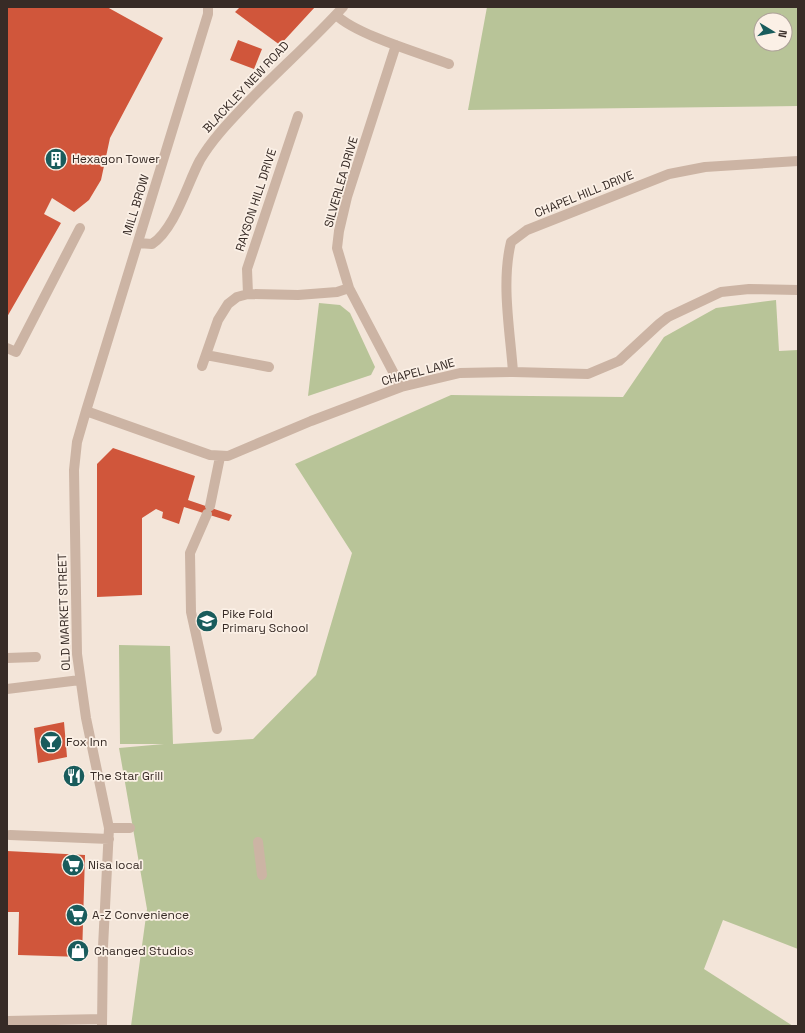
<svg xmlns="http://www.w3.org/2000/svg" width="805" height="1033" font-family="'Space Grotesk',sans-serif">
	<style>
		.green { fill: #b8c498; fill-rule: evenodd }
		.building { fill: #d0563b }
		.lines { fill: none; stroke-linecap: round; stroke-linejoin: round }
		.minor { stroke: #ccb4a4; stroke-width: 10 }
		.labels { text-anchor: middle; stroke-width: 3.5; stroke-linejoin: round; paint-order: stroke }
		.street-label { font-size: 12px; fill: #372b26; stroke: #fbf0e6 }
		.poi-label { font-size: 12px; fill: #372b26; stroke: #fbf0e6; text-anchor: start }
	</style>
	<rect width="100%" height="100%" fill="#f3e5d9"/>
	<path class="green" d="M487,7H798V106L468,110ZM761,20H785V44H761Z
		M776,300L779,351L798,350V949L723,920L704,969L793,1026H131L147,909L119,748L164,744H120L119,645L170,646L173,744L253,739L316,675L352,553L295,464L451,395L623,397L664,337L716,308Z
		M319,303L340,305L350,313L375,367L371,375L308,396Z"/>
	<path class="building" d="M7,7H107L163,38L110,138L101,180L89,200L74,212L52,198L44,214L61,223L7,317Z
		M240,7H315L280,45L235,12Z
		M238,40L262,49L254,69L230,60Z
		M113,448L195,476L188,500L232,515L229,521L184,507L179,524L162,518L163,512L156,509L142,518V595L97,597V464Z
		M64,722L67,757L38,763L34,728Z
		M7,851L85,855L82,957L18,955L19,912H7Z"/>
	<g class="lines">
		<path class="minor" d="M336,15C357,35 420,53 449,64
			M396,45L347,197L339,231L337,248L349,288L401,387
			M138,243L152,244C175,229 187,184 200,160C213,138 231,120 248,102C279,70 313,40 343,7
			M248,294L247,269L298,116
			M7,348L16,352L80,228
			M206,355L269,367
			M202,366L218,320L228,304L237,297L248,294L298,295L337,292L349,288
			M513,372C510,330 501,283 511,242L527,230L669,174L705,167L798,161
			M86,411L210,455L228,456L311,421L401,387L460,373L513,372L588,374L619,361L659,324L668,317L721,292L749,289L798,290
			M210,506L220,457
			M207,514L190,553L191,612L217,729
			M7,658L36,657
			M7,689L80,680
			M109,828H130
			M10,835L109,839
			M258,842L262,875
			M7,1021L102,1019
			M102,1026L103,947L109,828L86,718L77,654L74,470L77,442L86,411L208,14V7"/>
	</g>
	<defs>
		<g id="building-disc" transform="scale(1.15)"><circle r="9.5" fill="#195c5c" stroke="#fbf0e6"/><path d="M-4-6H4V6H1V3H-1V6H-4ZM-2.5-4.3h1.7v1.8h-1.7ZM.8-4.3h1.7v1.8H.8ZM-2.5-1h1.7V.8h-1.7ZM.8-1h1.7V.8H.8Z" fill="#fff"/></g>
		<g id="school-disc" transform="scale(1.15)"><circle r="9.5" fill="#195c5c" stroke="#fbf0e6"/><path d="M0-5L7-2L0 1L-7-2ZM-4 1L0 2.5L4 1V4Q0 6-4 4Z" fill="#fff"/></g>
		<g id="bar-disc" transform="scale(1.15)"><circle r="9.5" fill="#195c5c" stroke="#fbf0e6"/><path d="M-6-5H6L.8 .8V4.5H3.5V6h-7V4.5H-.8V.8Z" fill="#fff"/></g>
		<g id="restaurant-disc" transform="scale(1.15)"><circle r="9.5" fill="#195c5c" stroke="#fbf0e6"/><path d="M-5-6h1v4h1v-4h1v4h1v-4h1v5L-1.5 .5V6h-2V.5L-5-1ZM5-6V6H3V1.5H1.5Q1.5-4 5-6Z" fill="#fff"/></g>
		<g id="supermarket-disc" transform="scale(1.15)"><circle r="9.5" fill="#195c5c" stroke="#fbf0e6"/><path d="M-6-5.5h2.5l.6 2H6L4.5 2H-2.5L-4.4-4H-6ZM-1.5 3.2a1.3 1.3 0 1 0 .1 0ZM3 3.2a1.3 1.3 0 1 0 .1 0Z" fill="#fff"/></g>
		<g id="shop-disc" transform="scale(1.15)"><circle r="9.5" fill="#195c5c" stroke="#fbf0e6"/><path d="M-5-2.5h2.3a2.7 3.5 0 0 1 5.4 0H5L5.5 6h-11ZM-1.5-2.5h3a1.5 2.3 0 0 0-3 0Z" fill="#fff"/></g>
	</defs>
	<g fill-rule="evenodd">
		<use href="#building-disc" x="56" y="159"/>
		<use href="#school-disc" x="207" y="621"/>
		<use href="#bar-disc" x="51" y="742"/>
		<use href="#restaurant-disc" x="74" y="776"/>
		<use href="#supermarket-disc" x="73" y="865"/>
		<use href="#supermarket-disc" x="77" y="915"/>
		<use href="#shop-disc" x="78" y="951"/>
	</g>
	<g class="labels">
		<g class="street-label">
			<text transform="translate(246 87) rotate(-47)" y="4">BLACKLEY NEW ROAD</text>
			<text transform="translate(341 182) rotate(-74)" y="4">SILVERLEA DRIVE</text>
			<text transform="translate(584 194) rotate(-22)" y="4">CHAPEL HILL DRIVE</text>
			<text transform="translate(256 200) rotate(-72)" y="4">RAYSON HILL DRIVE</text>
			<text transform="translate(136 205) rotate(-73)" y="4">MILL BROW</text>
			<text transform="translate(418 372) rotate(-15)" y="4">CHAPEL LANE</text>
			<text transform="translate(64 612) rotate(-92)" y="4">OLD MARKET STREET</text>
		</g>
		<g class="poi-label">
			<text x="72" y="163">Hexagon Tower</text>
			<text x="222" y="618">Pike Fold<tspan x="222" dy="14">Primary School</tspan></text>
			<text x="66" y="746">Fox Inn</text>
			<text x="90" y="780">The Star Grill</text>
			<text x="88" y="869">Nisa local</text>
			<text x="92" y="919">A-Z Convenience</text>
			<text x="94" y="955">Changed Studios</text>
		</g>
	</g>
	<rect width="805" height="1033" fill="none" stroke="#372b26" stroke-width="16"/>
	<g transform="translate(773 32) rotate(100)"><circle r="19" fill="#fbf0e6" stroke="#ada199"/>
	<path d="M0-3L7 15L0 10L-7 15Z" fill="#195c5c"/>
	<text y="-6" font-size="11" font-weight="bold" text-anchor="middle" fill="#372b26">N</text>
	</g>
</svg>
